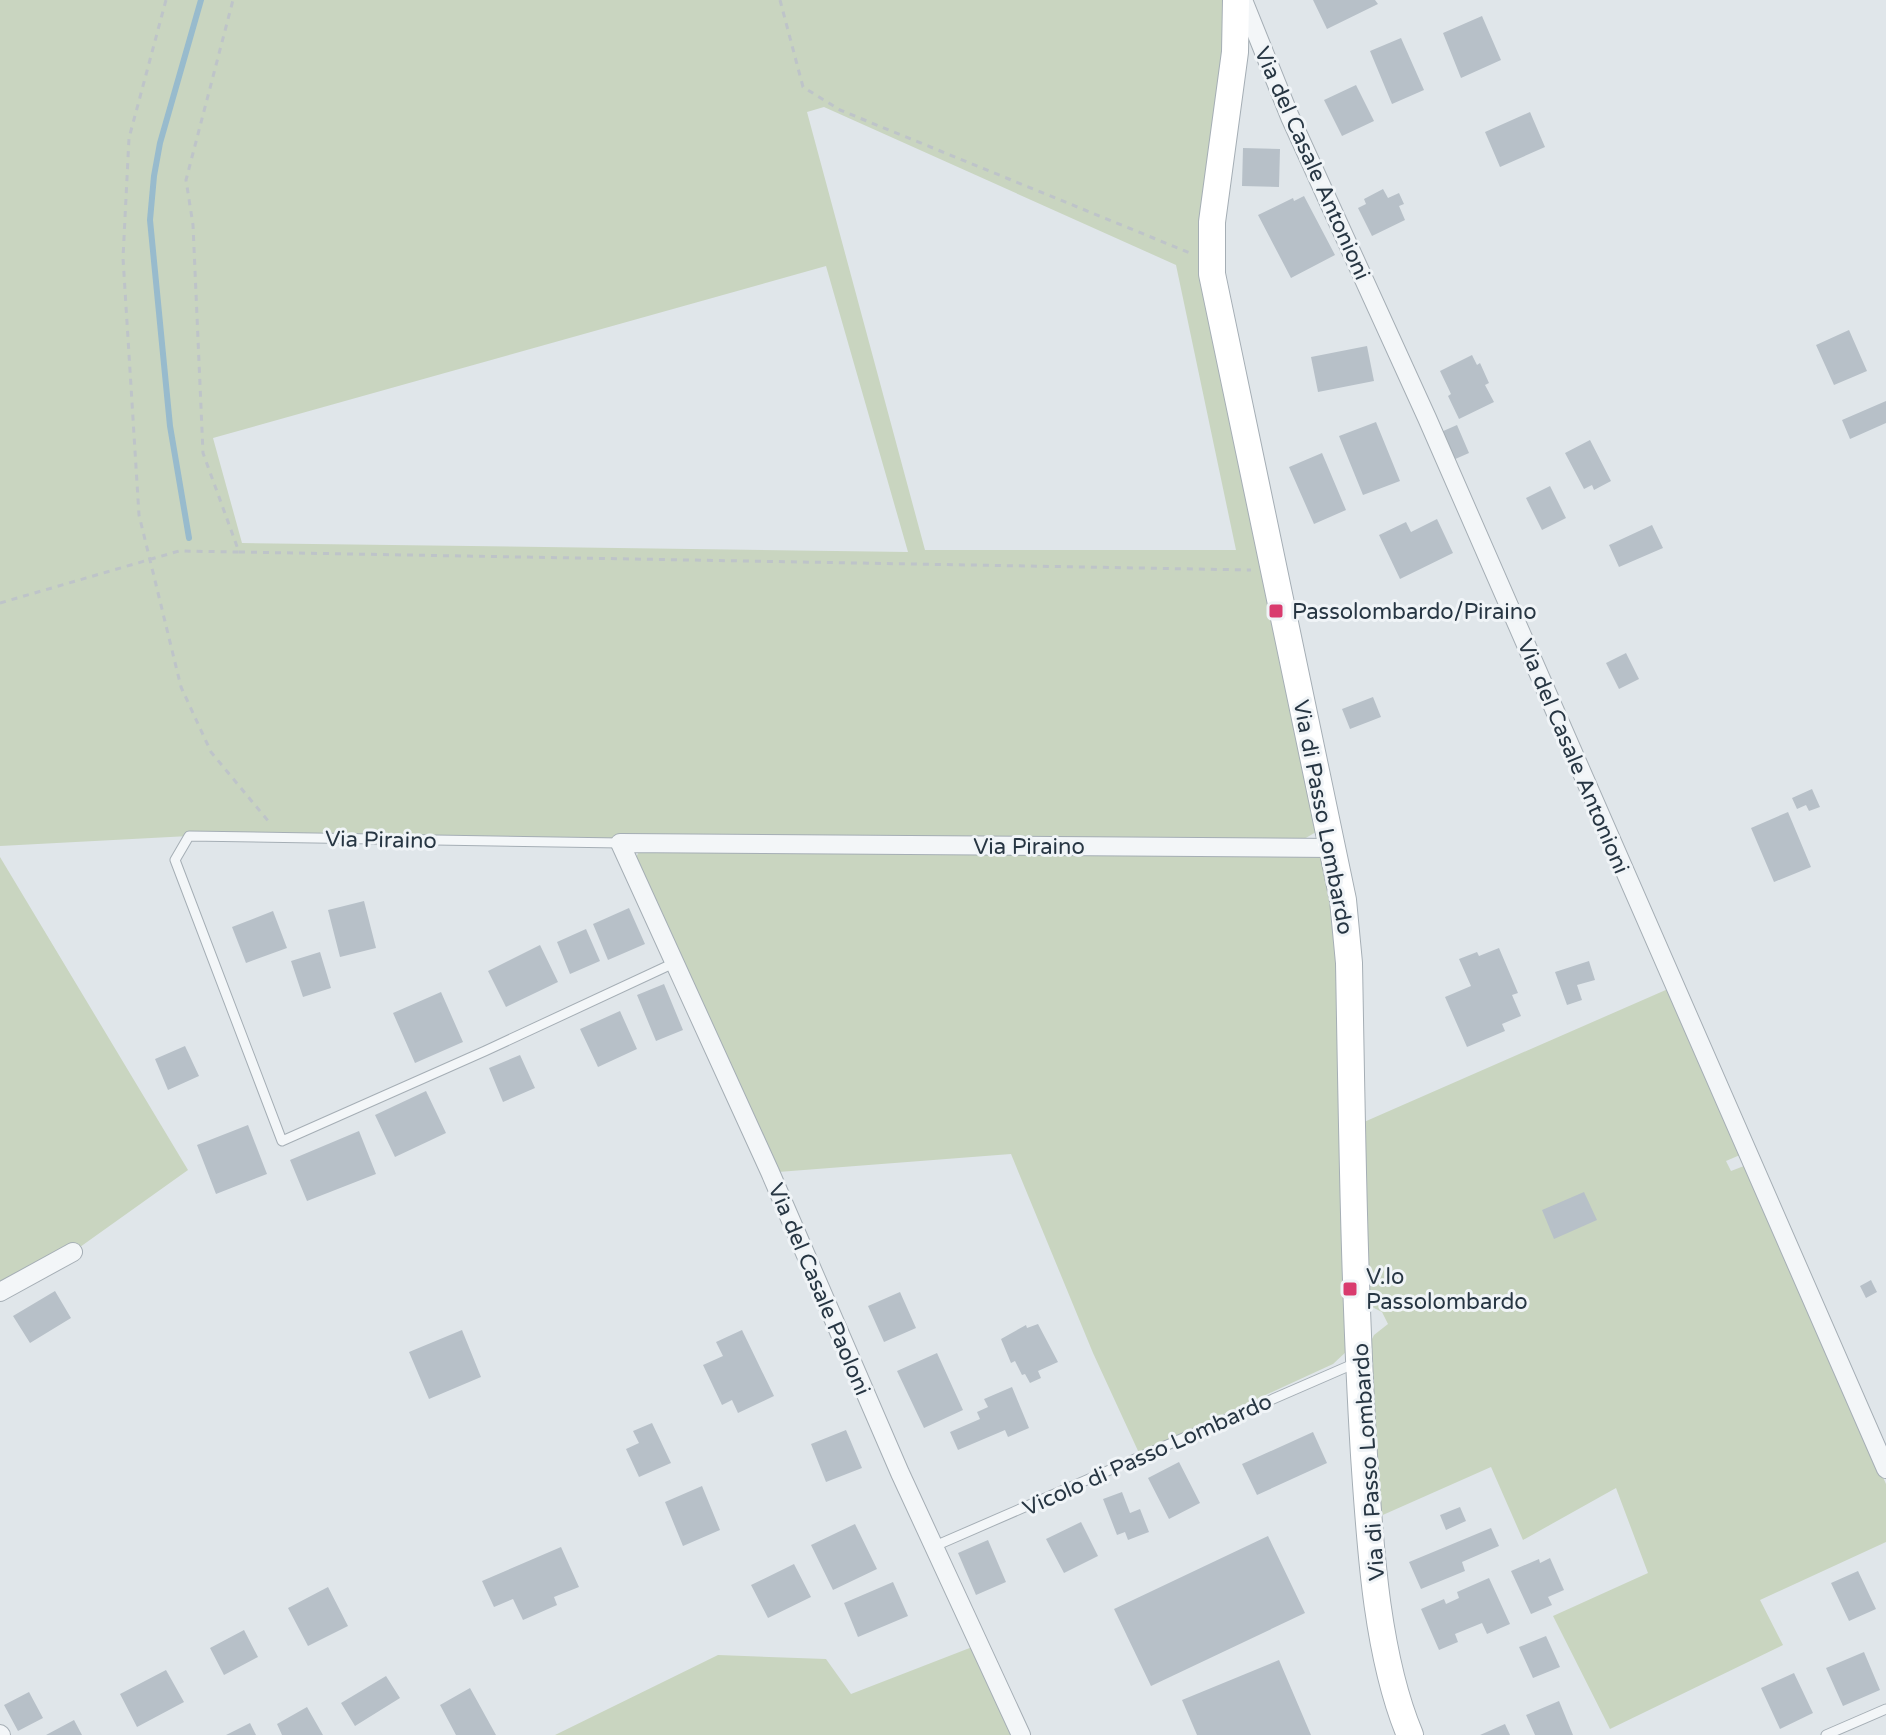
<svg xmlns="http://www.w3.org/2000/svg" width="1886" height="1735" font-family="'Varela Round',sans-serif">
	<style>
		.green { fill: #c9d5c0; fill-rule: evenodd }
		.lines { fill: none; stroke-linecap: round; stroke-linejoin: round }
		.stream { stroke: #98bbcd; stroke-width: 6 }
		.building { fill: #b7c0c8 }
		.lane-casing { stroke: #a5aeb5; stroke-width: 11 }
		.street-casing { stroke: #a5aeb5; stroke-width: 20 }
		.secondary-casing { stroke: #a5aeb5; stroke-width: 28 }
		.path { stroke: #bec4c9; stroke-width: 3; stroke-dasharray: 6 6; stroke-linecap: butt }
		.lane { stroke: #f3f6f8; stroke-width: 9 }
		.street { stroke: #f3f6f8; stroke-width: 18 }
		.secondary { stroke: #fff; stroke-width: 26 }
		.poi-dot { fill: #d93b6e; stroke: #f0f4f7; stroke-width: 3 }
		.labels { text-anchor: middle; stroke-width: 6; stroke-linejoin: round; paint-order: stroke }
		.street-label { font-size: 22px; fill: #273643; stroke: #f0f4f7 }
		.poi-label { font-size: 22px; fill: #273643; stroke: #f0f4f7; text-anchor: start }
	</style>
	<rect width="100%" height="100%" fill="#e0e6ea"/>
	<path class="green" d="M0,0H1228L1230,43L1203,216L1316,832L1299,842L189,836L0,846ZM824,107L1176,265L1236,550H925L807,112ZM826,266L908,552L242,543L213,438Z
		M640,850L1326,854L1341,944L1347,1351L1333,1364L1139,1453L1093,1353L1011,1154L778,1172L636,857Z
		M0,857L188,1170L73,1252L0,1292Z
		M1668,989L1740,1155L1726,1161L1731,1171L1744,1166L1886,1484V1542L1760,1600L1783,1645L1610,1729L1553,1616L1648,1573L1616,1488L1523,1540L1491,1467L1376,1518L1371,1341L1374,1335L1388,1324L1382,1312L1370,1306L1364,1122Z
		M980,1644L1021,1735H555L718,1655L826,1659L851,1694Z"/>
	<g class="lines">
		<path class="stream" d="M189,538L170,426L150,220L154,176L160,143L201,0"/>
	</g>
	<path class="building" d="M1313,0H1375L1378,4L1327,29Z
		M1482,16L1501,60L1461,78L1443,33Z
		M1401,38L1424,90L1392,104L1370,51Z
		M1356,85L1374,121L1342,136L1324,100Z
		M1530,112L1545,147L1500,167L1485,132Z
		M1243,148L1280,149L1279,187L1242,186Z
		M1383,189L1388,198L1399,193L1404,204L1399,206L1405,220L1372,236L1358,208L1366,204L1364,199Z
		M1304,196L1335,255L1291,278L1258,215L1293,198L1294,201Z
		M1849,330L1867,371L1834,385L1816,345Z
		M1367,346L1374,381L1318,392L1311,357Z
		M1472,355L1477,365L1480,363L1489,383L1485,385L1494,402L1459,419L1448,396L1451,394L1440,371Z
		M1886,401V423L1850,439L1842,420Z
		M1376,422L1400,481L1363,495L1339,436Z
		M1457,425L1469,453L1453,460L1441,432Z
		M1590,440L1611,481L1594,490L1592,485L1584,489L1565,453Z
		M1322,453L1346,510L1314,524L1289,467Z
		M1550,486L1566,518L1542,530L1526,498Z
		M1437,519L1453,553L1400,579L1379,535L1406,522L1411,532Z
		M1652,525L1663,548L1619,567L1609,545Z
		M1626,653L1639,679L1619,689L1606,663Z
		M1373,697L1381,717L1350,729L1342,709Z
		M1812,789L1820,807L1809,811L1806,805L1797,809L1792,798Z
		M1788,812L1811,867L1774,882L1751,828Z
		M364,901L376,948L340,957L328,910Z
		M629,908L645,944L608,960L593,924Z
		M273,911L287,948L246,963L232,927Z
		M586,929L600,961L570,974L557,942Z
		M540,945L558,982L506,1007L488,971Z
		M1499,948L1518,993L1512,995L1521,1016L1502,1024L1505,1031L1467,1047L1445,997L1471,986L1459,959L1477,952L1479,956Z
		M320,952L331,988L303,997L291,961Z
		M1589,961L1595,980L1577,985L1582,1000L1567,1005L1555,972Z
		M664,984L683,1030L656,1041L637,995Z
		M441,992L463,1042L415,1063L393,1013Z
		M620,1011L637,1049L598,1067L580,1029Z
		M185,1046L199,1076L168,1090L155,1059Z
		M520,1055L535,1088L503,1102L489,1068Z
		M426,1091L446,1133L395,1157L375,1115Z
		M248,1125L267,1174L216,1194L197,1145Z
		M359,1131L376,1174L307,1201L290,1160Z
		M1584,1192L1597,1220L1554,1239L1542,1210Z
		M1871,1280L1877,1292L1866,1298L1860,1286Z
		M55,1291L71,1318L30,1343L13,1316Z
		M900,1292L916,1328L884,1342L868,1306Z
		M1038,1324L1058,1362L1038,1371L1041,1378L1030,1383L1025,1374L1022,1375L1015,1361L1011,1363L1001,1339L1026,1325L1027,1328Z
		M462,1330L481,1377L429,1399L409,1352Z
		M742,1330L774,1396L738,1413L732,1400L722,1405L703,1365L723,1356L716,1342Z
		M937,1353L963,1410L924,1428L897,1371Z
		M1012,1387L1029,1428L1008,1437L1005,1430L958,1450L950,1432L980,1419L977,1412L988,1407L984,1399Z
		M652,1423L671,1463L639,1477L626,1449L639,1443L633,1431Z
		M846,1430L862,1468L826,1482L811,1444Z
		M1313,1432L1327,1463L1257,1495L1242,1464Z
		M1179,1462L1200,1503L1169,1519L1148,1478Z
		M702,1486L720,1530L683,1546L665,1502Z
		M1122,1492L1130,1513L1140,1509L1149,1532L1128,1540L1125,1532L1117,1535L1103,1499Z
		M1460,1507L1466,1521L1446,1530L1440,1515Z
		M1081,1522L1098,1556L1064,1573L1046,1539Z
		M855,1524L877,1569L833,1590L811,1545Z
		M1491,1528L1499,1546L1462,1562L1465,1571L1421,1589L1409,1562Z
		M1268,1536L1305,1613L1151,1686L1114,1609Z
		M988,1540L1006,1582L976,1595L958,1553Z
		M561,1547L579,1587L554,1597L557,1605L523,1620L513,1599L494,1607L482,1581Z
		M1550,1558L1564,1590L1548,1597L1552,1605L1531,1614L1511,1571L1539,1559L1540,1563Z
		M794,1564L811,1597L768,1618L751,1585Z
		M1858,1571L1876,1609L1849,1621L1831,1583Z
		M1489,1578L1510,1624L1487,1634L1482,1623L1455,1634L1458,1642L1439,1650L1421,1609L1444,1599L1446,1604L1459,1598L1457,1592Z
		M893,1582L908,1616L858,1637L844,1603Z
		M328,1587L348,1626L308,1646L288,1608Z
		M244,1630L258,1657L224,1675L210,1648Z
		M1546,1636L1560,1667L1533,1678L1519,1647Z
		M1864,1652L1880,1690L1843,1706L1826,1668Z
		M1279,1660L1311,1735H1197L1182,1700Z
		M166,1670L184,1702L137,1727L120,1694Z
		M1794,1673L1813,1713L1780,1729L1761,1688Z
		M386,1676L400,1698L355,1726L341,1703Z
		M470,1688L496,1735H456L440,1705Z
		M29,1692L43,1718L18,1731L4,1705Z
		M1559,1701L1573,1735H1535L1526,1715Z
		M307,1707L323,1735H282L277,1724Z
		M74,1720L82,1735H46Z
		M250,1723L256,1735H226Z
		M1505,1724L1510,1735H1480Z"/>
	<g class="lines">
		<g class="lane-casing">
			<path id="lane" d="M620,843L189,836L175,860L282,1141L485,1051L674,963
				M935,1546L1358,1362
				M1826,1735L1886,1709"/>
		</g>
		<g class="street-casing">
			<path id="street" d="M1243,0L1290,117L1427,418L1886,1469
				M0,1292L73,1252
				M0,1734L1,1735
				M1021,1735L900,1473L770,1172L620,843L1333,848"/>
		</g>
		<g class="secondary-casing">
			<path id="secondary" d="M1236,0L1235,52L1212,222V274L1343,900L1349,963C1352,1127 1354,1291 1364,1455C1370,1542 1376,1654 1410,1735"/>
		</g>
		<path class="path" d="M166,0L129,138L123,258L139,515L181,687L211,752L269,822
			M780,0L803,87L840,110L1190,253
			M239,552L1251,570
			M0,603L179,551L239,552L203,453L193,225L186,180L233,0"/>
		<use href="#lane" class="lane"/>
		<use href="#street" class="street"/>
		<use href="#secondary" class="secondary"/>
	</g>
	<g class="poi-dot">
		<rect x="1268" y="603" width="16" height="16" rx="4"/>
		<rect x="1342" y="1281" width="16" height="16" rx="4"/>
	</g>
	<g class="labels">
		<g class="street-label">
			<text transform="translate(1313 163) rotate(66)" y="8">Via del Casale Antonioni</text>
			<text transform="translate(1574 756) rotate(67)" y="8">Via del Casale Antonioni</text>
			<text transform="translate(1324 817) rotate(79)" y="8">Via di Passo Lombardo</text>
			<text transform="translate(381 839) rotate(1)" y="8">Via Piraino</text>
			<text x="1029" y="854">Via Piraino</text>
			<text transform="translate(820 1289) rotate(67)" y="8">Via del Casale Paoloni</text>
			<text transform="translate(1147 1454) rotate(-24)" y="8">Vicolo di Passo Lombardo</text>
			<text transform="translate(1368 1462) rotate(-94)" y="8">Via di Passo Lombardo</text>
		</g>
		<g class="poi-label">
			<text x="1292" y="619">Passolombardo/Piraino</text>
			<text x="1366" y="1284">V.lo<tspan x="1366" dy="25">Passolombardo</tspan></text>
		</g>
	</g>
</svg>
